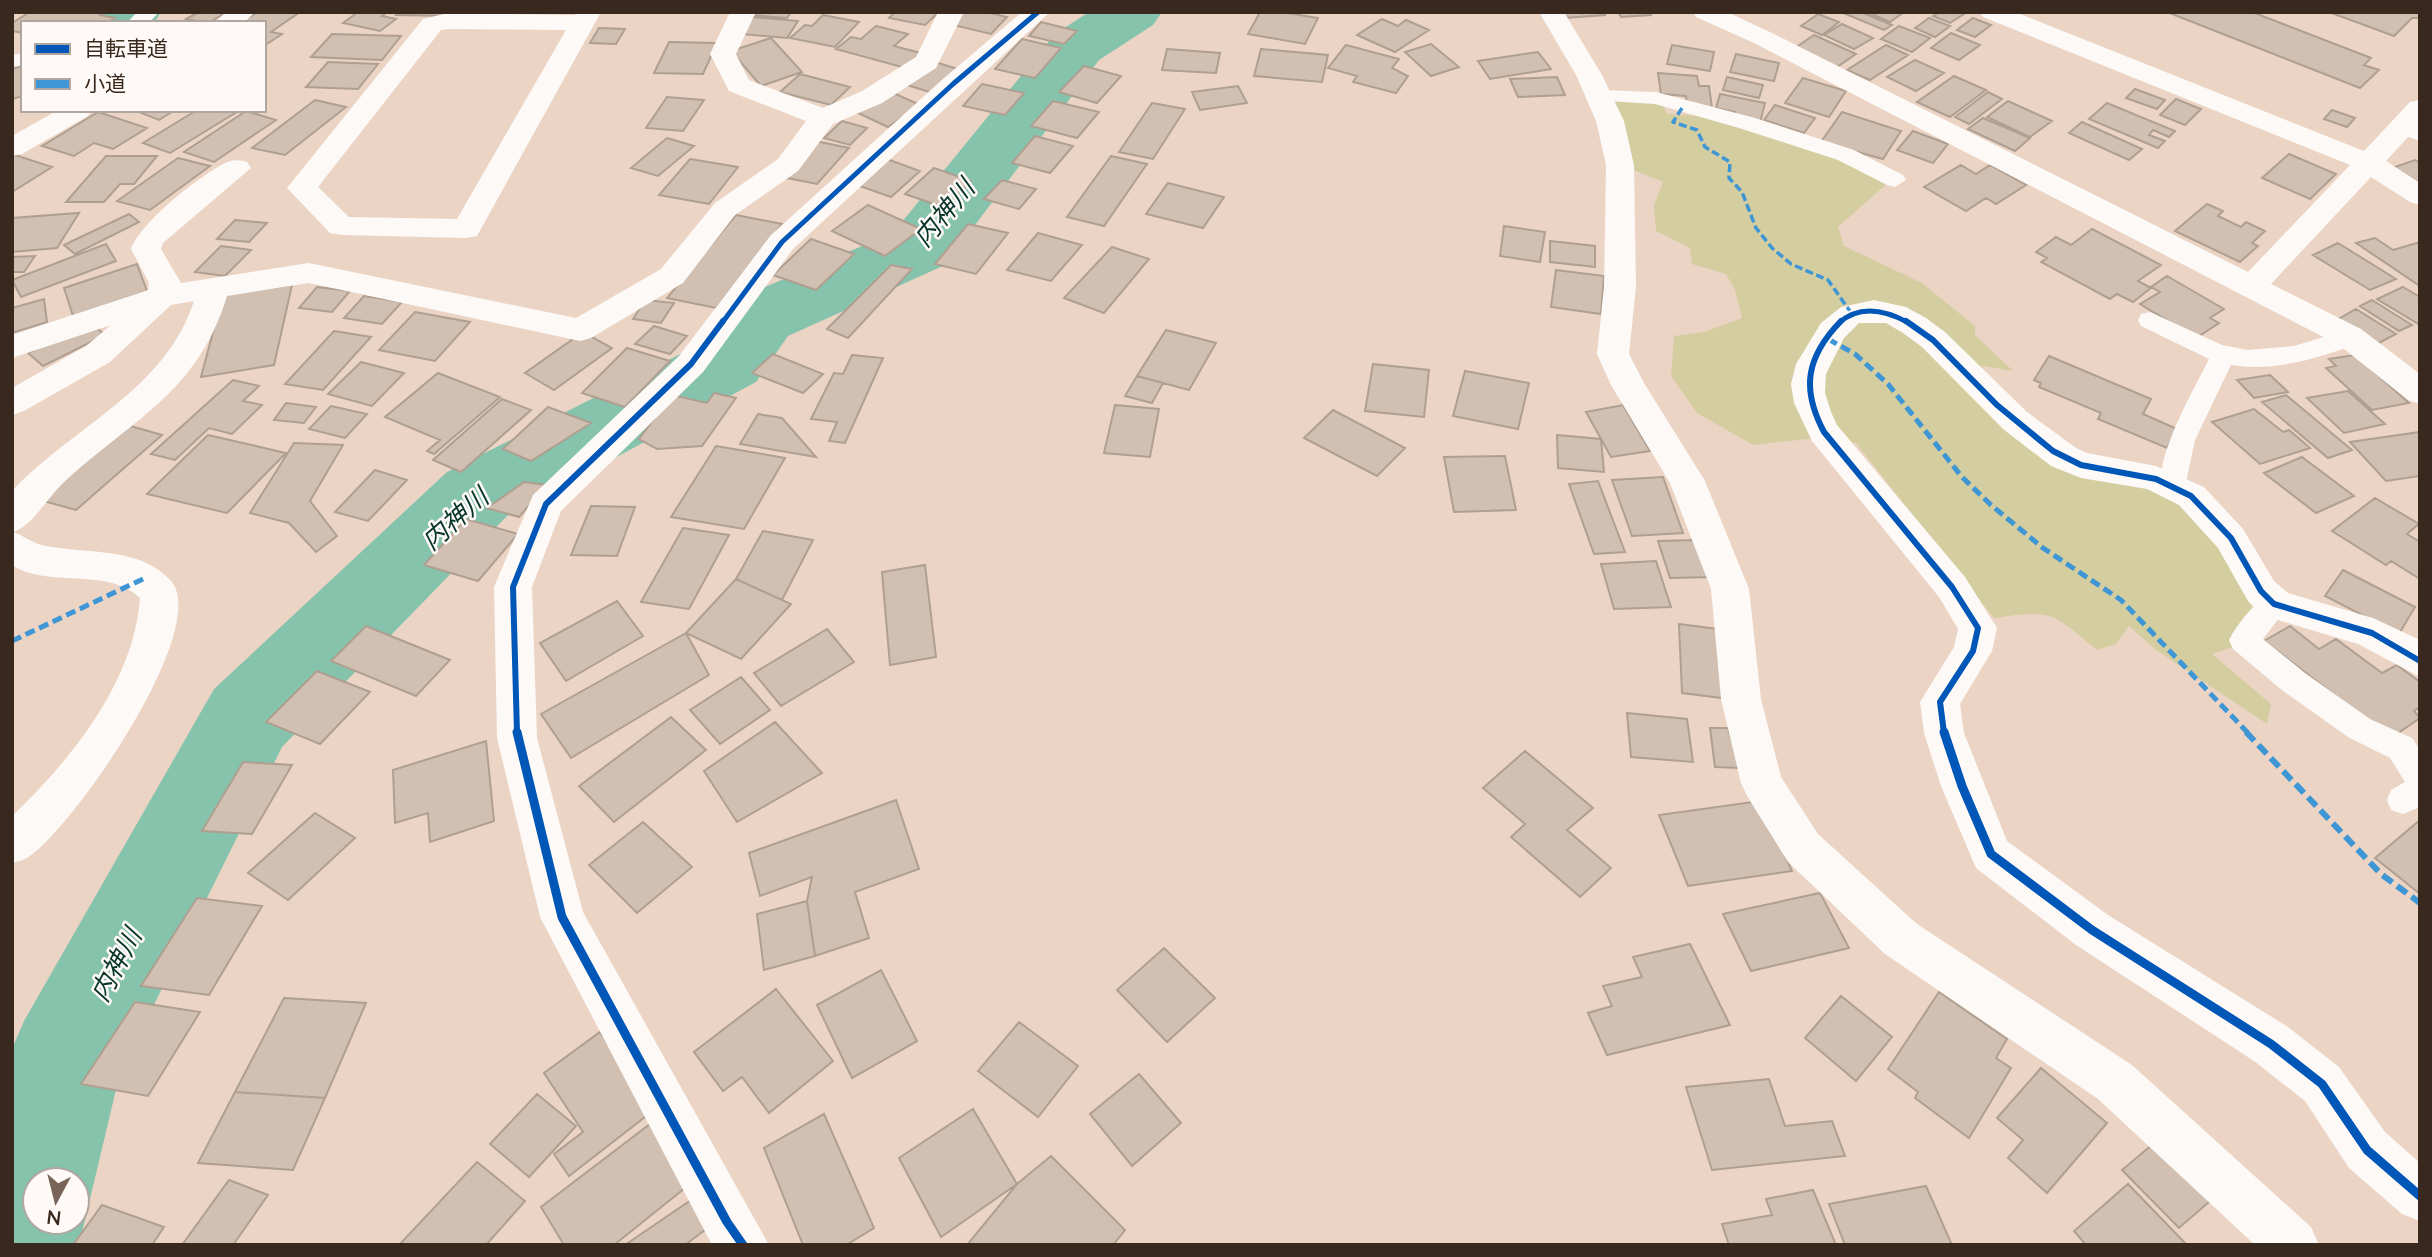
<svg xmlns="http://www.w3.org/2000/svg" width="2432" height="1257" font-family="Lato,'Noto Sans JP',sans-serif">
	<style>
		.green { fill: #d4cda0 }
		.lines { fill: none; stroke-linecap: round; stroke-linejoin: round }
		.river { fill: #86c3ac; fill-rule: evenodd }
		.building { fill: #d1c0b2; stroke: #af9f91; stroke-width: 2 }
		.lane { fill: #fcf9f6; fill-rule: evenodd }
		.street { fill: #fcf9f6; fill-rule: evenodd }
		.quiet-far2 { stroke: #3e96d5; stroke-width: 3.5; stroke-dasharray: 8 3.5; stroke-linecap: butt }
		.quiet-far1 { stroke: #3e96d5; stroke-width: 5; stroke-dasharray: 10 5; stroke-linecap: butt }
		.quiet { stroke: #3e96d5; stroke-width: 6; stroke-dasharray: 12 6; stroke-linecap: butt }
		.cycleway-far2-casing { stroke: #fffaf7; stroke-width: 9 }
		.cycleway-far1-casing { stroke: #fffaf7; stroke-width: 10 }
		.cycleway-casing { stroke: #fffaf7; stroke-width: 13 }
		.cycleway-far2 { stroke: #0057b8; stroke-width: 5 }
		.cycleway-far1 { stroke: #0057b8; stroke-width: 6 }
		.cycleway { stroke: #0057b8; stroke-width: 9 }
		.labels { text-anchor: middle; stroke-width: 5; stroke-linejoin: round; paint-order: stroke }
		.water-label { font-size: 26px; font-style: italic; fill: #08362c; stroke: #fffaf7 }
	</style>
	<rect width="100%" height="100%" fill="#ecd4c5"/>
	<path class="green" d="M1607,98L1662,103L1667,114L1703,116L1821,152L1889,182L1838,227L1844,246L1922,283L1975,326V335L2013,371L1984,366L1970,380L1993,409L2168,493L2214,535L2259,606L2236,646L2212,654L2271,704L2267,724L2156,650L2129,626L2116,644L2097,650C2052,613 2054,609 1994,618L1856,443L1808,439L1753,445L1697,413L1671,376L1674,336L1704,332L1742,318L1735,290L1726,274L1692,264L1690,248L1656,231L1654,205L1663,182L1631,169Z"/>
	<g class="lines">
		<path class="river" d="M97,12H161L154,23H89Z
			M1089,12H1162L1153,25L1099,60L945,265L788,336L756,382L507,516L282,747L120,1073L79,1245H12V1049L24,1021L214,689L447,472L700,344L734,300L893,233L1055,34ZM35,1180H77V1222H35Z"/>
	</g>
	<path class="building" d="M30,12H103L100,15L115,18L107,23H23V33L12,31V23Z
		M199,12H227L208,23L186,19Z
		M257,12H300L271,32L282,34L264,46V23H241Z
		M358,12H387L382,16L396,19L380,31L343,23Z
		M398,12H510L507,17L396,15Z
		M753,12H791L787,18L751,15Z
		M895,12H939L925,25L889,18Z
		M961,12H986L1007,17L991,34L949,24Z
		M1260,12H1281L1318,18L1305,44L1248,34Z
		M1560,12H1604L1605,15L1564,18Z
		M1618,12H1650L1651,15L1621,17Z
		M1841,12H1861L1892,25L1884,30Z
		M1867,12H1904L1890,22Z
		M1940,12H1967L1950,23L1933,16Z
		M2167,12H2252L2371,58L2364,65L2379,70L2360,88Z
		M2329,12H2420V18H2412L2394,36Z
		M1818,14L1839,22L1822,35L1801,26Z
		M823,15L859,22L835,47L790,38L805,25L812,26Z
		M753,17L798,21L787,38L741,34Z
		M1929,18L1950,26L1935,37L1915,28Z
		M1973,18L1991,25L1975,37L1957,30Z
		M1382,19L1398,26L1406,20L1429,30L1395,52L1357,35Z
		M1041,22L1077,31L1064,44L1029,36Z
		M1842,24L1873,38L1854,49L1824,35Z
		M876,26L908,34L894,46L925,54L909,69L836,49L851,37L861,39Z
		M1899,26L1930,38L1912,52L1881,39Z
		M599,28L625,29L616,44L590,43Z
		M1951,33L1980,45L1959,60L1931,48Z
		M332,34L401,36L382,60L311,57Z
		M1814,35L1856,54L1837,67L1795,48Z
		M771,38L802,72L761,86L731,51Z
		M1022,39L1061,48L1035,78L995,69Z
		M669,42L717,43L703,74L654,73Z
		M1431,44L1459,67L1431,76L1405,52Z
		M1346,45L1399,59L1392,68L1408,76L1396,93L1353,82L1357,76L1328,68Z
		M1672,45L1714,52L1710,71L1667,64Z
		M1886,45L1908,55L1870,80L1847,70Z
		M1167,49L1220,53L1216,73L1162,70Z
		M1261,49L1328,55L1322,82L1254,76Z
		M1538,52L1551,69L1490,79L1478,61Z
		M1736,54L1779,63L1774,81L1730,72Z
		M1915,60L1944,73L1916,91L1887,77Z
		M328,62L378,64L358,89L306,87Z
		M935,62L964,71L936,94L907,85Z
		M23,66V96L12,99V69Z
		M1084,66L1121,76L1097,103L1059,92Z
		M1658,73L1697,76L1699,86H1709L1712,108L1687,106L1686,96L1661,94Z
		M800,74L850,87L831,105L780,92Z
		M1954,76L1986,90L1950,117L1917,102Z
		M1557,77L1565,95L1518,97L1510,79Z
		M1727,77L1763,85L1759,98L1723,90Z
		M1803,78L1846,91L1829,117L1785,103Z
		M982,84L1024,93L1005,115L963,106Z
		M1238,86L1247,103L1200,110L1192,92Z
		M2135,89L2165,100L2157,109L2126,98Z
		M889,91L920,105L888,127L856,112Z
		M1988,92L2002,99L1969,124L1955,117Z
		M1720,94L1765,103L1760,123L1734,117L1735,112L1716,108Z
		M667,97L704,100L683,131L646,128Z
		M2176,99L2201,109L2185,125L2160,115Z
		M315,100L346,107L285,155L252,148Z
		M1053,101L1099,112L1077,138L1031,126Z
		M2008,101L2052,121L2030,137L1987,117Z
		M1152,103L1185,109L1153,159L1119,152Z
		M2107,103L2175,131L2169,137L2153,130L2149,135L2165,141L2158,148L2089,119Z
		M1775,105L1815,118L1804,133L1764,120Z
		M134,110H175L159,120Z
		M197,110H240L170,153L143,143Z
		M2332,110L2355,118L2347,127L2324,119Z
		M246,111L276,120L214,162L184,152Z
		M98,112L147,128L113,149L94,143L74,156L42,146Z
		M1842,112L1901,131L1883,159L1821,142Z
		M1983,118L2030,138L2015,151L1968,129Z
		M842,121L867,128L850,145L824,138Z
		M2082,122L2142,149L2129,160L2069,133Z
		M1913,131L1948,144L1933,163L1897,150Z
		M1035,136L1073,146L1050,173L1012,163Z
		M667,138L694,146L658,176L631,168Z
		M815,141L849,148L817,184L782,177Z
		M2289,154L2336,174L2310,199L2262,178Z
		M15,155L52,167L12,192V156Z
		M106,156H157L134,184H120L104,202H66Z
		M1111,156L1147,164L1104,226L1067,217Z
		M178,158L210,166L150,210L117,201Z
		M884,158L920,171L891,197L854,184Z
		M690,159L738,167L709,204L659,195Z
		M2415,160L2420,163V185L2392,168Z
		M1961,165L1976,174L1990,165L2026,185L1996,204L1986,198L1966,211L1924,187Z
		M934,168L971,181L943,207L905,194Z
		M1002,180L1036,189L1019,209L984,199Z
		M1168,183L1224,197L1203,228L1146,214Z
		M2207,204L2223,211L2218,216L2241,227L2246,222L2265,231L2252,243L2258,246L2240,262L2175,231Z
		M868,205L921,229L885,256L832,231Z
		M79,213L57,248L12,252V218Z
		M129,214L139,222L75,254L64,245Z
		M736,215L782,224L716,308L667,298Z
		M235,220L267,223L249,242L217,239Z
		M968,224L1008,233L976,274L935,264Z
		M1504,226L1545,232L1540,262L1500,256Z
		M2092,229L2161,265L2138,281L2151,288L2133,302L2117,294L2110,299L2041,262L2047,258L2036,252L2056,237L2071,245Z
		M1038,233L1082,245L1051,281L1007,270Z
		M2375,238L2393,250L2420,242V286L2356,243Z
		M811,239L854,254L816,290L773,275Z
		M1550,241L1595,246V267L1550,262Z
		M2338,243L2396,279L2370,290L2313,255Z
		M106,244L116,261L21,297L12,280Z
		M221,246L251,250L225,276L195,272Z
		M1112,247L1149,259L1104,313L1064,298Z
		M35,256L24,272H12V257Z
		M137,264L147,291L73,316L64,288Z
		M891,265L912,269L848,338L827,329Z
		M1556,270L1604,276L1601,314L1551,307Z
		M2167,276L2224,309L2210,318L2219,323L2196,338L2140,304L2160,292L2151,287Z
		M292,285L274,365L201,377L223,295Z
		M317,287L350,291L332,312L299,308Z
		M2403,287L2420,297V325L2377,299Z
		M364,296L402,302L382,324L344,318Z
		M44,299L47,322L12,333V308Z
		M645,300L674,303L661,323L633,319Z
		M2372,300L2412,325L2399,331L2360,306Z
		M2356,309L2396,334L2375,345L2335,321Z
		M415,312L470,322L435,361L379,350Z
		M90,322L105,335L43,366L28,353Z
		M654,326L687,336L670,354L635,344Z
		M1166,330L1216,343L1189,390L1137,376Z
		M334,331L371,337L323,390L285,384Z
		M583,332L612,348L554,390L525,373Z
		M627,348L670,361L625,407L582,393Z
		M773,354L823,374L803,393L752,373Z
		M852,355L883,358L845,443L829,441L837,422L811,419L834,373L843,374Z
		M2355,355L2409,403L2372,410L2326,368L2336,366L2329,359Z
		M2049,356L2151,399L2143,414L2177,429L2167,448L2098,419L2101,413L2039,387L2041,383L2034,380Z
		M361,362L404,373L372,406L328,394Z
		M1373,364L1429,370L1424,417L1365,411Z
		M1465,371L1529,383L1518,429L1453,416Z
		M438,373L500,397L434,454L427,451L440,440L385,417Z
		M2270,375L2288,392L2254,398L2237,380Z
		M1137,376L1163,383L1152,403L1125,396Z
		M233,380L259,386L243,401L262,405L232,434L209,428L175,460L151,454Z
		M2348,391L2385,424L2344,433L2307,398Z
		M714,393L736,398L702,446L657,449L639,439L672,395L707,403Z
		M2286,395L2352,450L2328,458L2262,402Z
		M502,399L531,410L461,472L433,460Z
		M286,403L316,407L304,423L274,420Z
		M1115,405L1159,409L1150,457L1104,453Z
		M1623,405L1650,451L1611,457L1586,412Z
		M331,406L367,414L345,438L309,429Z
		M548,407L591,423L531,461L503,449Z
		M2254,409L2283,432L2289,430L2310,448L2260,464L2212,422Z
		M1333,410L1405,448L1377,476L1304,438Z
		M758,414L782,418L816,457L740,444Z
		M127,425L162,435L76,510L40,500Z
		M2420,432V476L2386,481L2350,442Z
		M208,435L286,453L227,513L147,494Z
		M1557,435L1601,439L1604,472L1558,468Z
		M294,443L343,445L310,501L337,536L316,552L289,523L250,513Z
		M716,446L785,458L744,529L671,517Z
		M1505,456L1516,510L1454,512L1444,457Z
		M2302,457L2354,496L2316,513L2264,473Z
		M375,470L407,480L368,521L335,512Z
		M1663,477L1683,533L1632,536L1612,480Z
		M1598,481L1625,552L1594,554L1569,484Z
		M524,482L547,485L519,517L487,508Z
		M2375,498L2419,524L2407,534L2420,542V579L2391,561L2386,565L2332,531Z
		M591,506L635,507L617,556L571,555Z
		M466,519L518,534L478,581L424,565Z
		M683,528L729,535L689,609L641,602Z
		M763,531L813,540L782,600L736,579Z
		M1697,540L1711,577L1670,578L1658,541Z
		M1656,561L1671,607L1614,609L1601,564Z
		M925,565L936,657L890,665L882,572Z
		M2343,570L2415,607L2399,634L2325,596Z
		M736,579L791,604L741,659L686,633Z
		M617,601L643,636L566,681L540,643Z
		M1679,624L1725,630L1730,699L1682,693Z
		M366,626L450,660L416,696L331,661Z
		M2290,626L2319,649L2336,639L2382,673L2397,665L2420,682V707L2414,711L2420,718L2391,738L2264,641Z
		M827,629L854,662L781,706L754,673Z
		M686,633L709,675L571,758L541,714Z
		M317,671L370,692L320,744L266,722Z
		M741,677L770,710L720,744L690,710Z
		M1627,713L1687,719L1693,762L1631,757Z
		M671,717L706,750L614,822L579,786Z
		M775,722L822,773L737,822L704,771Z
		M1710,728H1728L1740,768L1715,767Z
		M486,741L494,821L430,842L428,813L395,823L393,770Z
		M1525,751L1593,808L1567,830L1611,868L1580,897L1511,837L1525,824L1483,788Z
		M243,762L292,765L252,834L202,831Z
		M896,800L919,869L855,892L869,938L815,956L807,901L812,877L760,896L749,853Z
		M1760,801L1792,871L1688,886L1659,815Z
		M315,813L355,838L288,900L248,873Z
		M2420,820V894L2375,858Z
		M643,822L692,867L637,913L589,865Z
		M1820,893L1849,948L1751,971L1723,914Z
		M197,898L262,906L209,995L141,986Z
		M807,901L815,956L764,970L757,914Z
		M1690,944L1730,1025L1607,1055L1588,1013L1612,1006L1603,986L1642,977L1633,957Z
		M1164,948L1215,998L1167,1042L1117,990Z
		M881,970L917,1041L852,1078L817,1005Z
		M776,989L833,1061L769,1113L742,1077L723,1091L694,1052Z
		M1939,992L2007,1039L1996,1058L2011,1068L1969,1138L1915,1098L1918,1092L1888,1069Z
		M1841,996L1892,1037L1856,1081L1805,1038Z
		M284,998L366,1003L325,1098L235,1092Z
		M135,1002L200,1012L148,1096L81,1084Z
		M1019,1022L1078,1066L1038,1117L978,1071Z
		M600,1032L654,1110L569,1176L554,1154L583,1132L544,1073Z
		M2041,1068L2107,1123L2047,1193L2008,1158L2023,1140L1997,1118Z
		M1139,1074L1181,1123L1132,1166L1090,1114Z
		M1769,1079L1785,1126L1832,1121L1845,1156L1712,1170L1686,1087Z
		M235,1092L325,1098L293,1170L198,1163Z
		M537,1094L576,1126L529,1177L490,1144Z
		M973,1109L1017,1184L941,1237L899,1158Z
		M824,1114L874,1228L846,1245H803L764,1148Z
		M650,1124L690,1184L614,1245H564L541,1207Z
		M2160,1138L2217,1195L2179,1228L2122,1170Z
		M1051,1156L1125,1230L1113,1245H967L1017,1184Z
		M477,1162L525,1201L486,1245H399Z
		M229,1180L268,1195L233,1245H182Z
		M2128,1184L2187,1245H2086L2074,1231Z
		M1926,1186L1952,1245H1845L1829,1204Z
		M1813,1190L1836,1245H1729L1722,1224L1772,1215L1766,1199Z
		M694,1198L709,1227L685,1245H625Z
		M102,1205L164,1227L152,1245H73Z"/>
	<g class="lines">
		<path class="lane" d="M137,12H159L149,23H127Z
			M23,53V65L12,67V55Z
			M1599,90L1656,92L1755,118L1854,150L1903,175L1906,180L1895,187L1887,185L1838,160L1739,128L1655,104L1592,100L1589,96L1592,92Z
			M2402,121L2420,127V141L2394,132L2391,127L2394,122Z
			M2150,312L2222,345L2248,350L2294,346L2350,329L2359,331L2362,337L2359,343C2319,358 2275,372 2231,365L2195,440L2184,492L2174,495L2164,492C2149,465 2196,386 2209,359L2141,326L2138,320L2141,314Z
			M2275,592L2285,596L2290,604L2263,639L2305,673L2370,719L2412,738L2420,750V807L2403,814L2391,810L2387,800L2391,790L2405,782L2390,758L2348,737L2283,691L2233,649L2229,640C2238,623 2257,598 2275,592Z"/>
		<path class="street" d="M226,12H255L244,23H214Z
			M576,12H601L477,236L466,238L341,235L330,233L287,188L423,19L448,13L575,15ZM448,29L566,30L457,219L349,217L318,187L441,30Z
			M730,12H756L736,54L749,80L823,108L862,91L916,57L938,12H964L936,68L882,103L833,124L798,171L735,215L683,283L591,338L580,341L309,283L227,296C197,395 130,420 61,485C46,500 32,526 13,532C23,535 32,543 42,545C85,555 139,545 171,581C212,628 72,830 27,858C23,860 17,862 12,863V816C71,760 134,682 140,598C106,566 48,589 12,565V491C73,426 165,391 194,301L171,305L110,362L24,411L12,415V388L86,346L111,325L12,358V335L148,290L149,283L131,249C142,221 198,177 225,163C233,159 239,160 247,162L251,168L163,243L161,249L181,283L309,263L576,318L661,269L715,203L778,159L806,121L729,91L710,54Z
			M1022,12H1050L793,249L703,372L561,511L532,587L537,738L583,912L769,1245H712L540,917L497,738L494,587L533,495L679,356L771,235L944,78Z
			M1539,12H1564L1602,75L1624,121L1634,165L1636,287L1629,354L1644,383L1705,481L1749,589L1761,699L1781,777L1818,834L1917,924L2132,1065L2311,1227L2319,1245H2255L2098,1099L1885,954L1788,862L1747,796L1741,783L1721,699L1711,589L1670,483L1611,385L1597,354L1604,287L1606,165L1596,121L1576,75Z
			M1693,12H1727L1772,33L2248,272L2350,165L1983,17L1980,12H2015L2364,151L2410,102L2420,100V124L2386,161L2420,183V205L2410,202L2371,177L2271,284L2361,329L2420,374V404L2408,400L2339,345L1754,43L1696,17Z
			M58,110H92L88,116L22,154L12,156V136Z
			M1874,300L1906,307L1926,318L1945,332L2027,412L2076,448L2087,453L2156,466L2204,487L2243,529L2274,581L2288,593L2373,618L2420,640V677L2358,644L2261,615L2248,601L2218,548L2179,505L2147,489L2081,478L2051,466L2003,429L1922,347L1903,333L1886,323H1859L1844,338L1826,374L1825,393L1831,412L1837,425L1965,577L1997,628L1992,651L1960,704L1964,733L2007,841L2108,915L2288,1027L2339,1067L2385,1132L2420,1163V1221L2402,1214L2349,1168L2305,1101L2254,1061L2076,945L1976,868L1941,786L1924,733L1920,702L1954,647L1958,629L1939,597L1812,441L1794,403L1791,384L1796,364L1821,323L1841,307Z"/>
		<path class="quiet-far2" d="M1682,108L1673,122L1697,130L1705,147L1730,162L1729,178L1742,192L1756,228L1772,248L1791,264L1828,280L1852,314"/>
		<path class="quiet-far1" d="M1828,339L1855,354L1888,384L1962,477L1991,505L2043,548L2121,600L2248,733
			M12,641L145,578"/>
		<path class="quiet" d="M2246,732L2381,874L2420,903"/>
		<g class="cycleway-far2-casing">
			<path id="cycleway-far2" d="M722,323L782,242L953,84L1038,12
				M1839,323C1860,304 1887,311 1909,323"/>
		</g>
		<g class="cycleway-far1-casing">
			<path id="cycleway-far1" d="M1841,321C1806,357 1801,389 1824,432L1952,587L1978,628L1973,651L1940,702L1944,733
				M1906,321L1933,340L1997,405L2053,451L2081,465L2156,479L2191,496L2231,538L2261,591L2274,604L2372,633L2420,661
				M517,733L513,587L546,504L691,364L723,321"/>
		</g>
		<g class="cycleway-casing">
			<path id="cycleway" d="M517,732L562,917L727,1222L743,1245
				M1944,732L1962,786L1991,854L2092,930L2271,1044L2322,1084L2367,1150L2420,1196"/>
		</g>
		<use href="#cycleway-far2" class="cycleway-far2"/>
		<use href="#cycleway-far1" class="cycleway-far1"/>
		<use href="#cycleway" class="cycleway"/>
	</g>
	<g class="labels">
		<g class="water-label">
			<text transform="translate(944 213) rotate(-50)" y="9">内神川</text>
			<text transform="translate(455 519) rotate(-41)" y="9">内神川</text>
			<text transform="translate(116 965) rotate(-62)" y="9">内神川</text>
		</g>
	</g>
	<rect width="2432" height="1257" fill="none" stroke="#39281d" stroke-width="28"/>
	<rect x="21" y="21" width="245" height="91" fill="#fffaf7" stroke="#b0a6a0" stroke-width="2"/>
	<rect x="35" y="44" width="35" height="10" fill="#0057b8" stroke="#b0a6a0" stroke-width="2"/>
	<text x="84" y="56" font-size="21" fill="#39281d">自転車道</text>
	<rect x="35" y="79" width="35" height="10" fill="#3e96d5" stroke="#b0a6a0" stroke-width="2"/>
	<text x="84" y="91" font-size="21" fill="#39281d">小道</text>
	<g transform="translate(56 1201) rotate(187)"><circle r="33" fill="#fffaf7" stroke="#b0a6a0" stroke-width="2"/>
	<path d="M0-5L12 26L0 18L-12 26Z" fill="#786458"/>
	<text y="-10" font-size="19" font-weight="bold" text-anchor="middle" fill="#39281d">N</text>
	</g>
</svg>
